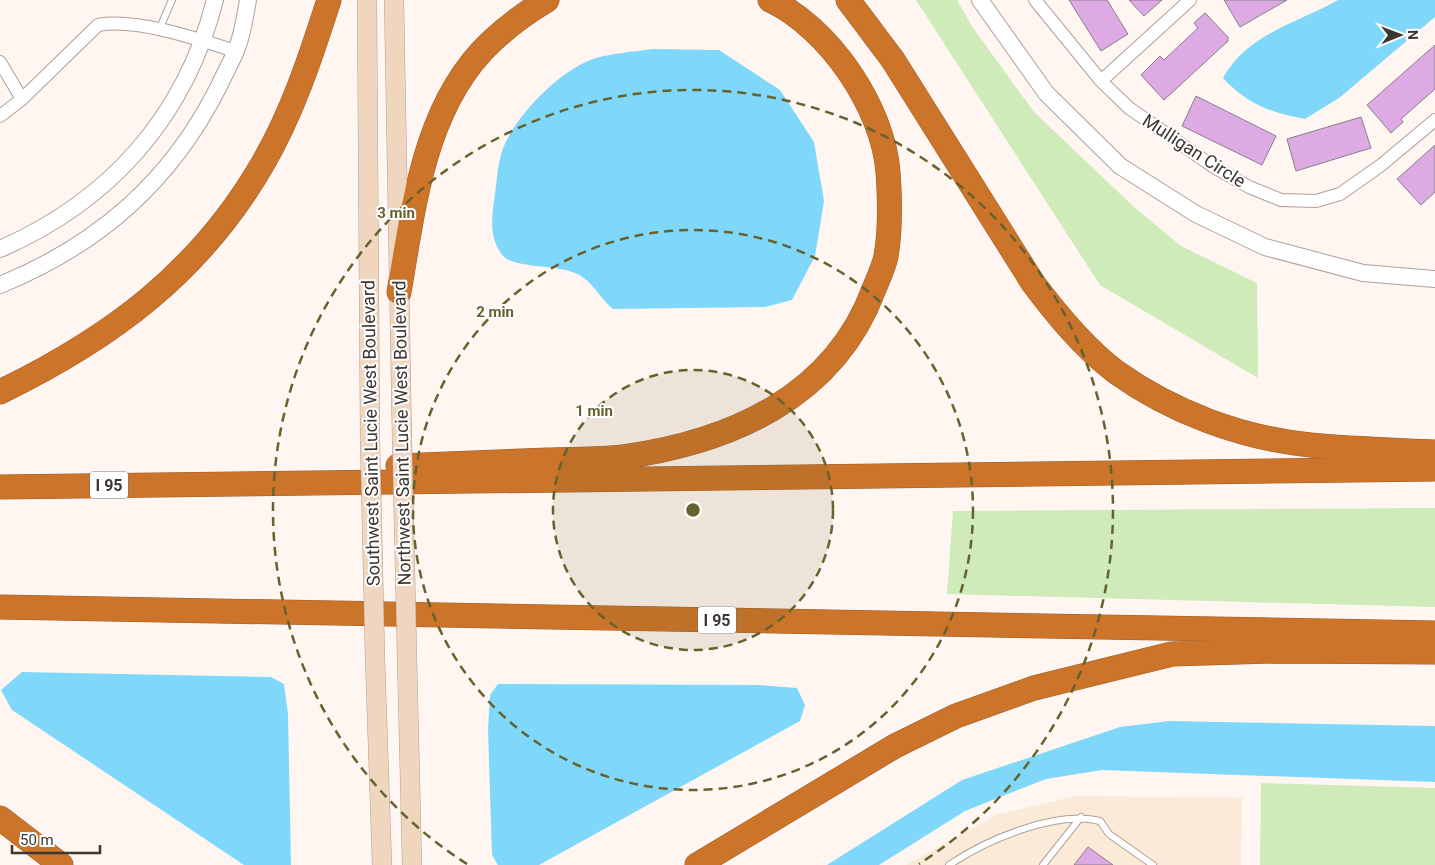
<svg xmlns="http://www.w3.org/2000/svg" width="1435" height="865" font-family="Roboto,sans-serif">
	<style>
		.commercial { fill: #fcead9 }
		.green { fill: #cfebba }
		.water { fill: #7fd7fa }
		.building { fill: #deaae4; stroke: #887e89 }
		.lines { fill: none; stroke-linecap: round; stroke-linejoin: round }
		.service-casing { stroke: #aea099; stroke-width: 8 }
		.minor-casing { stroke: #aea099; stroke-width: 14 }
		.tertiary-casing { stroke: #aea099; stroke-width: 18 }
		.secondary-casing { stroke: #aea099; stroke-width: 20 }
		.motorway-casing { stroke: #9a5e2c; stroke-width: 25 }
		.service { stroke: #fff; stroke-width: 6 }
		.minor { stroke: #fff; stroke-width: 12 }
		.tertiary { stroke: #fff; stroke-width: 16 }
		.secondary { stroke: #f0d5bf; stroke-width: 19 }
		.motorway { stroke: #cc7429; stroke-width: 24 }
		.secondary-bridge-casing { stroke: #aea099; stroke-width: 20; stroke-linecap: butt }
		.secondary-bridge { stroke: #f0d5bf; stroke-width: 19 }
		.ring { fill: none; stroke: #67612d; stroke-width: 2.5; stroke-dasharray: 9 6 }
		.labels { text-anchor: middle; stroke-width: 4; stroke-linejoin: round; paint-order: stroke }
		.shield { fill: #fff; stroke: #767270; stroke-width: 1 }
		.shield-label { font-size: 16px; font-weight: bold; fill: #3c3633 }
		.street-label { font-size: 18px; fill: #3c3633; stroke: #fff }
		.centre { fill: #67612d; stroke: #fff; stroke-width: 2.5 }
		.ring-label { font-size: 15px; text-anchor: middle; font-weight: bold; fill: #67612d; stroke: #fff; stroke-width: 4; stroke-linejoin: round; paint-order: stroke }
	</style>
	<rect width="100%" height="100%" fill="#fff5f1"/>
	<path class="commercial" d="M1075,796L1242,798L1241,865H906L996,815Z"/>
	<path class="green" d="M916,0H957L971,25L1034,112L1134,207L1181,246L1257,283L1258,378L1100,285Z
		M1435,508V607L947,594L953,511Z
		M1261,783L1435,788V865H1260Z"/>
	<path class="water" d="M1338,0H1435V17L1339,98L1305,119C1271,113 1247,104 1223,78C1247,34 1297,23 1338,0Z
		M652,49L719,50L780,90L814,142L824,201L815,256L792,300L765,307L613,309C597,296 592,277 569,271C554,266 513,267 503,256C488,238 492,215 495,194C497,179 498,160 504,146C517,114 562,68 596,58C614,53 633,52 652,49Z
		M22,672L271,677L284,684L288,714L291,865H244L12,710L1,690Z
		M498,684L758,685L797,688L805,705L800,721L539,865H498L492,855L488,729L490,695Z
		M1169,721L1435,726V782L1102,770L1046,779L965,811L879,865H827L962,780L1120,727Z"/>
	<path class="building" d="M1069,0H1107L1128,34L1101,51Z
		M1129,0H1162L1144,16Z
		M1224,0H1287L1240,27Z
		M1205,13L1228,37V41L1164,100L1141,75L1160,56L1164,60L1198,28L1194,23Z
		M1435,45V89L1401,119L1403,122L1391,133L1367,105Z
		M1196,96L1276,136L1262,165L1182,126Z
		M1361,117L1371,148L1296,171L1287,139Z
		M1435,145V192L1421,205L1397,179Z
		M1088,847L1113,865H1074Z"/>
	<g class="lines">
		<g class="service-casing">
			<path id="service" d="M159,30L172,0
				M949,865C986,840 1056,810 1100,821L1109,834L1153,865
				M1043,865L1081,817"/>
		</g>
		<g class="minor-casing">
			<path id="minor" d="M1035,0L1101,81L1129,108L1214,167L1249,187L1281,200L1316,201L1340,194L1380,166L1435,120
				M0,62L22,99
				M1101,81L1190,0
				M0,116L22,99L98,25C136,18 198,39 235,51"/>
		</g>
		<g class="tertiary-casing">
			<path id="tertiary" d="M980,0L1046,93L1120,166L1196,214L1265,247L1363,273L1435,279
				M0,249C110,201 185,117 215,0
				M0,285C98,245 171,182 219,86C225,73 232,61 237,48C243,33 245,16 248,0"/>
		</g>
		<g class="secondary-casing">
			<path id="secondary" d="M367,0L370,441
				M394,0L402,440
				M407,657L412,865
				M375,658L382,865"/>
		</g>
		<g class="motorway-casing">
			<path id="motorway" d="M848,0L893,60L1033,283C1057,315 1084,348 1116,372C1172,412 1241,438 1310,445C1351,449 1393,450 1435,452
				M399,292C414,206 424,104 492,41C509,25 527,12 547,0
				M0,392C111,338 199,273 262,165C292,114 311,56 329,0
				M398,466C448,464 498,462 548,460C573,459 599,460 623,457C731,442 834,397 874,289C878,279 884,267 886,256C891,228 890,200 888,172C883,107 829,28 770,0
				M0,487L1435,469
				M0,607L1435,633
				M0,818L61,865
				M697,865L895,746L956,716L1034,688L1172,654L1276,651L1435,652"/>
		</g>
		<use href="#service" class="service"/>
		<use href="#minor" class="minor"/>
		<use href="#tertiary" class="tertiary"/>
		<use href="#secondary" class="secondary"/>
		<use href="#motorway" class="motorway"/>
		<g class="secondary-bridge-casing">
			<path id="secondary-bridge" d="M402,440L407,657
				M370,441L375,658"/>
		</g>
		<use href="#secondary-bridge" class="secondary-bridge"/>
	</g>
	<circle cx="693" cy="510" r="140" fill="#67612d" fill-opacity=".12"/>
	<g class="ring">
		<circle cx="693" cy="510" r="140"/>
		<circle cx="693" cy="510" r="280"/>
		<path d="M467 864A420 420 0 1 1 919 864"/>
	</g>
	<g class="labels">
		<g class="shield">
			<rect x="90" y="471.5" width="38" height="27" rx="4"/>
			<rect x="698" y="606.5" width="38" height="27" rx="4"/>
		</g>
		<g class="shield-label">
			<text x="109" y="491">I 95</text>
			<text x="717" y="626">I 95</text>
		</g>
		<g class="street-label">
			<text transform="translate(1194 151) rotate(33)" y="6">Mulligan Circle</text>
			<text transform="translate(371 433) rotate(-91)" y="6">Southwest Saint Lucie West Boulevard</text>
			<text transform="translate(402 433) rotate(-91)" y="6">Northwest Saint Lucie West Boulevard</text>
		</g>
	</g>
	<circle cx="693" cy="510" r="8" class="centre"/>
	<g class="ring-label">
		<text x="396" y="218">3 min</text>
		<text x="495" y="317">2 min</text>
		<text x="594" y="416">1 min</text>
	</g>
	<g transform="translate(1400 35) rotate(89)" stroke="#ffffff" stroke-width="4" paint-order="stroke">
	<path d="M0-4L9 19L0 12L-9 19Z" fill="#3c3633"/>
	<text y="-8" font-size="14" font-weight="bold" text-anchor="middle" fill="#3c3633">N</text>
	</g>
	<path d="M12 845v8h88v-8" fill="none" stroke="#3c3633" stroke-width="2.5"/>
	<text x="20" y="845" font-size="15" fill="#3c3633" stroke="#ffffff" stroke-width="4" paint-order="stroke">50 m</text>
</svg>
